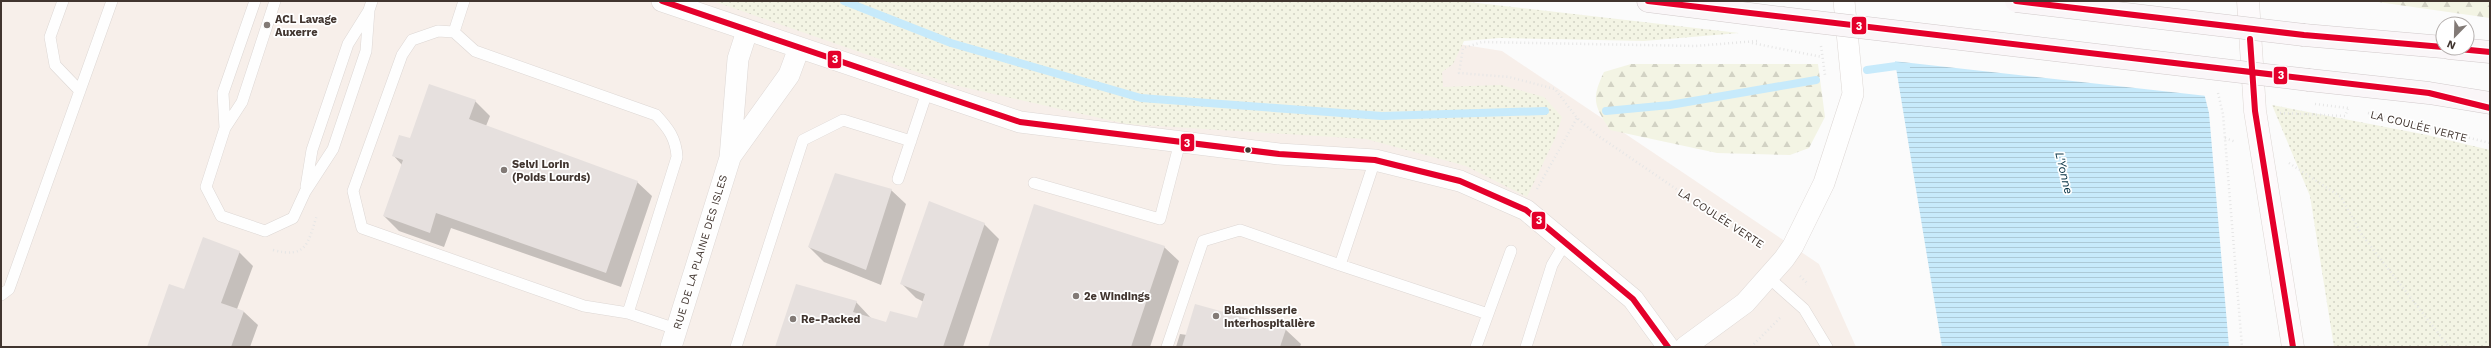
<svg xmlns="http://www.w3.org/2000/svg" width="2491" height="348" font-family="'Work Sans',sans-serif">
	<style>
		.built { fill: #f7efea }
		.grass { fill: url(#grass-dots) }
		.forest { fill: url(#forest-firs) }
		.water { fill: url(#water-rules) }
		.pier { fill: #fbfbfb }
		.shadow { fill: #0003 }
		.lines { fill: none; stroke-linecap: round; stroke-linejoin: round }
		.stream { stroke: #c7eafb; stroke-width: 8 }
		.building { fill: #e6e0de }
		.lane-casing { stroke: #ddd7d4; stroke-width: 12 }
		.street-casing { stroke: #ddd7d4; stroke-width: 22 }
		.secondary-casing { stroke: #ddd7d4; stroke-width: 23 }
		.primary-casing { stroke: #d1cacb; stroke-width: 23 }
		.path { stroke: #e6e6e6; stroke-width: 2.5; stroke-dasharray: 1 3; stroke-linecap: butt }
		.lane { stroke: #fefefe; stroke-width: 11 }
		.street { stroke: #fefefe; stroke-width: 21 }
		.secondary { stroke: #fdfafb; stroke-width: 22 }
		.primary { stroke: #faf6f8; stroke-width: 22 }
		.primary-bridge-casing { stroke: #d1cacb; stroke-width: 23; stroke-linecap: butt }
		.path-bridge { stroke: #e6e6e6; stroke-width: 2.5; stroke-dasharray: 1 3; stroke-linecap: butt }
		.primary-bridge { stroke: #faf6f8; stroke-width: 22 }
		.bus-1-casing { stroke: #fff; stroke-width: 9 }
		.bus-1 { stroke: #e4002b; stroke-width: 6 }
		.poi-dot { fill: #827a76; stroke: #fff; stroke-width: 1.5 }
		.bus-dot { fill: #41352f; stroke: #fff; stroke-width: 1.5 }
		.labels { text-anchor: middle; stroke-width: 3.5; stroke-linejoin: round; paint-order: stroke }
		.poi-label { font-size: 11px; font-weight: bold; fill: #41352f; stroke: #fff; text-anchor: start }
		.street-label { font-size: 11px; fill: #41352f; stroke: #fff }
		.water-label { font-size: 12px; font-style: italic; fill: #053042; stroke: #fff }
		.line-badge { stroke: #fff; stroke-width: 1.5 }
		.badge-label { font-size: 11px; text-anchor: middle; font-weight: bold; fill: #fff }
	</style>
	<defs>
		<pattern id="grass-dots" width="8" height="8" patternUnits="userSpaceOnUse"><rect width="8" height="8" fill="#f3f4e4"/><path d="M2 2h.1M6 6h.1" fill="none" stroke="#d2d2c4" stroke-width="1.8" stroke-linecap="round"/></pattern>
		<pattern id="forest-firs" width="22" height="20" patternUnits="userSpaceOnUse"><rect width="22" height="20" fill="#f3f4e4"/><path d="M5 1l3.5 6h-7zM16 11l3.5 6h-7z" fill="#d2d2c4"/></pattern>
		<pattern id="water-rules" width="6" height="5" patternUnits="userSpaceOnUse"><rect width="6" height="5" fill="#c7eafb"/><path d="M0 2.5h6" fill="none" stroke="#acc9d7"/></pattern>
	</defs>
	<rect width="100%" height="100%" fill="#fbfbfb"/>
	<path class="built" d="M1,1H1190L1502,51L1819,264L1856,347H1Z"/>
	<path class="grass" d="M713,1H1460L1739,33L1644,41L1499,38L1464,41L1453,64L1442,72L1443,87L1501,85L1544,97L1562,117L1556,136L1527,197L1466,166L1366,139L1126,124L954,85Z
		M2272,105L2427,135L2490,150V347H2334L2310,196Z"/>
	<path class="forest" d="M2371,1H2490V18Z
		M1631,64H1818L1825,117L1809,148L1790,155L1717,153L1610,130C1594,106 1591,99 1604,72Z"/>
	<path class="water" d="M1885,1H2181L2209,113L2229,347H1942Z"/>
	<path class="pier" d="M1883,1H2183L2207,96L1893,61Z"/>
	<path class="shadow" d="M475,101L490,116L486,126L637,182L652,196L621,287L451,228L444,247L399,231L384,216L402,165L393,155L411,140Z
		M891,190L906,204L881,285L824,262L809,247Z
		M984,224L999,239L963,347H776L856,302L871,318L887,324L918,320L924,302L916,298L901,283Z
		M1164,247L1179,261L1150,347H989Z
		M239,252L253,266L237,309L244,312L258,325L250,347H148L185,291Z
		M1286,330L1301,344L1300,347H1176L1180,334L1187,335Z"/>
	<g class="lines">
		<path class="stream" d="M844,1L951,43L1141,98L1382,116L1545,111
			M1867,70L1896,66L1906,67
			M1606,111L1670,105L1816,80"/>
	</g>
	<path class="building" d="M429,84L476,100L469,119L638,181L606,273L436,213L430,233L383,216L403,160L392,156L399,135L410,138Z
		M835,173L892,189L866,270L808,247Z
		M929,201L985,223L943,347H775L796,284L857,301L853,312L886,322L890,311L917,318L925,294L900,284Z
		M1034,204L1165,246L1131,347H988Z
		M203,237L240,251L221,303L244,311L231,347H147L169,284L184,289Z
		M1195,304L1286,329L1280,347H1182Z"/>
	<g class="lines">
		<g class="lane-casing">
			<path id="lane" d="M63,1L50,37L55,65L80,91
				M255,1L223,93L225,128L206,187L221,216L265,231L293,218L305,192L333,149L366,51L369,10L372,1
				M438,31L454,32L475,51L656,115C668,128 676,138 677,157L628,313L584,306L362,228L353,191L402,55L412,40Z
				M454,32L464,1
				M225,128L242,102L275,1
				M1375,160L1340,265L1488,314
				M898,179L927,92
				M1034,183L1160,219L1180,142
				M306,187L312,150L348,44L368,12
				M1768,277L1804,309L1827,347
				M1,295L9,289L112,1
				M628,313L676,329
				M736,347L803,140L843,120L911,141
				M1167,347L1203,241L1240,230L1340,265
				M1476,347L1511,251
				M1526,347L1552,265L1565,243"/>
		</g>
		<g class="street-casing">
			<path id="street" d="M662,1L1020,122L1279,154L1375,160L1460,181L1526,210L1633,299L1668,347
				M730,157L789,75L799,48
				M671,347L730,158L738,59L747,31
				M1685,347L1745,303L1784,259L1793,246L1824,183L1853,94L1844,1"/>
		</g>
		<g class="secondary-casing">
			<path id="secondary" d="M2248,1L2255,111L2293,347"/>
		</g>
		<g class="primary-casing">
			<path id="primary" d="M1648,1L1782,18
				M2304,35L2443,47
				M2449,48L2490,52
				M2309,80L2429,93L2490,103"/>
		</g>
		<path class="path" d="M1757,41L1695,46L1482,42L1463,48L1459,73L1509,77L1555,89L1577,118L1597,135L1729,225L1764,246
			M1752,43L1822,57
			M1821,46L1825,75
			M2218,93L2223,114L2242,347
			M2280,113L2345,116L2348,109
			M2368,113L2490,143
			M2225,138L2236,142
			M2289,163L2341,197L2362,235L2449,347
			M1537,189L1577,118
			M273,250C307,259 308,243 317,215
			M1800,276L1807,283L1806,285
			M1751,347L1782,316"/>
		<use href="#lane" class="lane"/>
		<use href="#street" class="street"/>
		<use href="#secondary" class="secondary"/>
		<use href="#primary" class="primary"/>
		<g class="primary-bridge-casing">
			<path id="primary-bridge" d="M2016,1L2304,35
				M1782,18L2309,80"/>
		</g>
		<path class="path-bridge" d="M2315,104L2348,108"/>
		<use href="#primary-bridge" class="primary-bridge"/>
		<g class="bus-1-casing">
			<path id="bus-1" d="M662,1L1020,122L1279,154L1375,160L1460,181L1526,210L1633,299L1668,347
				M1648,1L2429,93L2490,108
				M2016,1L2304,35L2443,47
				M2250,39L2255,111L2293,347
				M2449,48L2490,52"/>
		</g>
		<use href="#bus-1" class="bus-1"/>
	</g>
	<g class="poi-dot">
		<circle cx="267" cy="25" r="4"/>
		<circle cx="504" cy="170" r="4"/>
		<circle cx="1076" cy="296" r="4"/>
		<circle cx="1216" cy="316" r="4"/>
		<circle cx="793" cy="319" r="4"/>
	</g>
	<circle class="bus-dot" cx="1248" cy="150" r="3.5"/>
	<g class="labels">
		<g class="poi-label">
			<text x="275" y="23">ACL Lavage<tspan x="275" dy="13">Auxerre</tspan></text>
			<text x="512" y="168">Selvi Lorin<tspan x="512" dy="13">(Poids Lourds)</tspan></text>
			<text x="1084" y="300">2e Windings</text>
			<text x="1224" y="314">Blanchisserie<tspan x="1224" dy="13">Interhospitalière</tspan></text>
			<text x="801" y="323">Re-Packed</text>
		</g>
		<g class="street-label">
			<text transform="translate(2419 126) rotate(14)" y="4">LA COULÉE VERTE</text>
			<text transform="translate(1721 218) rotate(33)" y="4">LA COULÉE VERTE</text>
			<text transform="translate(700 252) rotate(-73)" y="4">RUE DE LA PLAINE DES ISLES</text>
		</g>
		<g class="water-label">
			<text transform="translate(2064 173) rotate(77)" y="4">L'Yonne</text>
		</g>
	</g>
	<g class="line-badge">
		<rect x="1851" y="16" width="16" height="19" rx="4" fill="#e4002b"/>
		<rect x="827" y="50" width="15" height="19" rx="4" fill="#e4002b"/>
		<rect x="2273" y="66" width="15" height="19" rx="4" fill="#e4002b"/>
		<rect x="1180" y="133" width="15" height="19" rx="4" fill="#e4002b"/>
		<rect x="1531" y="211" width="15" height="19" rx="4" fill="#e4002b"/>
	</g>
	<g class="badge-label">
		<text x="1859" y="30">3</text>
		<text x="835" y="63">3</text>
		<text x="2281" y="79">3</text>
		<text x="1187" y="147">3</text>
		<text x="1539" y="224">3</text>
	</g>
	<rect width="2491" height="348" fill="none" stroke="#41352f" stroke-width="4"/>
	<g transform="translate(2455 36) rotate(203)"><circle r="19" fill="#ffffff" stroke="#b3aeac"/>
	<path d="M0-3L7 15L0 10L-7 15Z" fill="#827a76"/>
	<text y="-6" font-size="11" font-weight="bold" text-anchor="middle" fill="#41352f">N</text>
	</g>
</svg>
